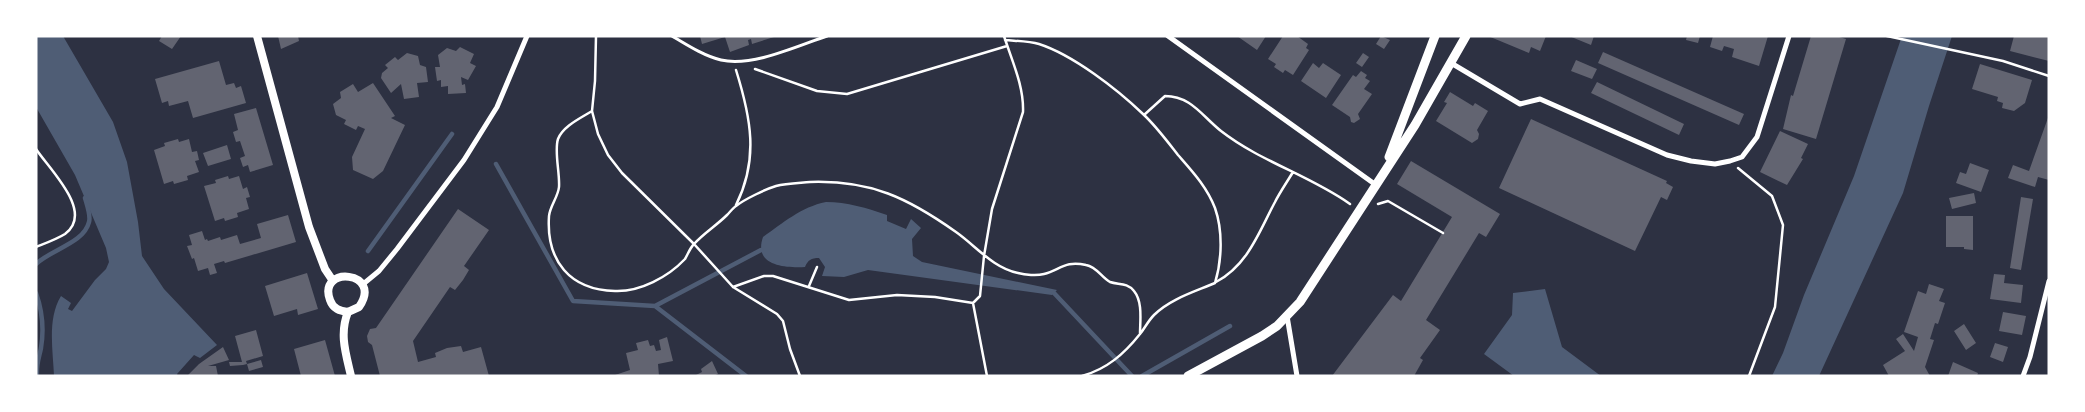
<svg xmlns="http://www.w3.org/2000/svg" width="2085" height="412" font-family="'Asap Condensed',sans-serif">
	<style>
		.water { fill: #4f5d75 }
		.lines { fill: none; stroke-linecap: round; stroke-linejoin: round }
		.stream { stroke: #4f5d75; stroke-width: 4.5 }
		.building { fill: #626471 }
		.path { stroke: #fff; stroke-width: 2.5 }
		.service { stroke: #fff; stroke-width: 3 }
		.minor { stroke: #fff; stroke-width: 5 }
		.tertiary { stroke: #fff; stroke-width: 8 }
		.secondary { stroke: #fff; stroke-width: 9 }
	</style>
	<rect width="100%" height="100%" fill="#2d3142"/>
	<path class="water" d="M36,36H63L113,122L127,162L138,222L142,256L164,289L217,345L200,358L194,355L177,374L178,376H54C53,350 47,319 61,296L71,303L68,309L72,311L95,280L106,269L109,262L106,248L75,175L36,107Z
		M1902,36H1952L1929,106L1903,193L1819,376H1772L1783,353L1804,295L1854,176Z
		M826,202C847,202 867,208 887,215V221L906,229L911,219L921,228L912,239L913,256L922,262L1057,290L1052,295L868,270L844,277L822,276L825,267L819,258C811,258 808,260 805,267C785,268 753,266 763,237C783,223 801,207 826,202Z
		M1545,289L1562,347L1601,376H1514L1484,354L1512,315L1513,293Z"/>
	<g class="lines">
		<path class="stream" d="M496,164L573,301L655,306L746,376
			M368,251L452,134
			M36,264C52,249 84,243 89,222C91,216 87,205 85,198
			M36,293C42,310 44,330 41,348C39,358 36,365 37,376
			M1054,293L1132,376
			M655,306L761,250
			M1142,376L1230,326"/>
	</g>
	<path class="building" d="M162,36H181L172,49L159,41Z
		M278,36H298L299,41L281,49Z
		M700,36H774V37L752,44L751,39L748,40L749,45L730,52L725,37L702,44Z
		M1237,36H1266L1257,50Z
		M1283,36H1297L1308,44L1306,48L1309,50L1293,75L1285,70L1283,73L1274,67L1276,64L1268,59Z
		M1381,36L1390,40L1384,49L1376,44Z
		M1488,36H1546L1540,51L1531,47L1529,53Z
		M1569,36H1594L1591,45Z
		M1687,36H1700L1698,43L1686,40Z
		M1713,36H1768L1759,66L1732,57L1734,49L1724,46L1722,51L1710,47Z
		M1811,36H1836L1846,39L1816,139L1783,129L1791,95L1793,96Z
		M2014,36H2049V61L2010,51Z
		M460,47L474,54L470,63L476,66L468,80L461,77L462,85L465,84L466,93L448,94V86L441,87V80L437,81L435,67H440L438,55L447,48L456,51Z
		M1603,52L1744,114L1739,125L1598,63Z
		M407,53L418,56L420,65L426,67L428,82L417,83L419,97L404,99L401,84L391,93L381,78L382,73L388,68L385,65L395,57L398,60Z
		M1363,53L1369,57L1362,67L1356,63Z
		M1576,60L1597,69L1592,79L1571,71Z
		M219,61L226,85L234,83L236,88L241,86L246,103L193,118L188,101L169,106L168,101L162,103L155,79Z
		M1313,63L1319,68L1323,63L1341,75L1326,98L1301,81Z
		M1980,64L2032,80L2025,103L2014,111L2002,108L2003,103L1997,101L1998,97L1972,89Z
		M1361,71L1367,75L1365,78L1370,81L1364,89L1372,94L1358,114L1360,119L1354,123L1351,122L1350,117L1332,105L1353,75L1356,77Z
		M1597,82L1684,124L1679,135L1591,93Z
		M373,83L395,116L391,118L405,125L383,171L373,179L353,170L352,157L365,129L358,126L356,130L344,124L346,120L336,115L333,104L341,98L340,92L353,84L358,92Z
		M1450,92L1473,106L1475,103L1488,111L1477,130L1479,134L1478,139L1472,143L1436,121L1447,103L1444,102Z
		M256,108L273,165L250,172L248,165L243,167L240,158L245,156L240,141L236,142L233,132L238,130L234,114Z
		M2049,115V180L2038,177L2035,187L2008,178L2013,165L2029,171Z
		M1531,119L1667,181L1666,183L1673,187L1667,200L1661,197L1635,251L1499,188Z
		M1780,131L1808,144L1801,158L1803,159L1787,185L1760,172Z
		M178,139L179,142L189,139L192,152L197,151L199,160L195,161L199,172L187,176L188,180L174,184L173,181L164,184L154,150L165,146L164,143Z
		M227,145L231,159L208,166L203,153Z
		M1411,161L1500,214L1486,237L1479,233L1426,320L1440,330L1420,358L1423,360L1414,376H1332L1393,295L1401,301L1452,217L1397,184Z
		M1970,163L1989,170L1981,192L1956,183L1960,172L1966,174Z
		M228,176L229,179L239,176L243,189L247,187L250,197L246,198L249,209L237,213L238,217L225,221L224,218L215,221L204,186L216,183L215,180Z
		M1974,193L1976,203L1952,209L1949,198Z
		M2021,197L2033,199L2021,270L2010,268Z
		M458,209L489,230L464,266L469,270L463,280L455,290L450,287L413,341L418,362L436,357L435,353L447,348L461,346L463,352L481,347L489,376H380L372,345L368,342L367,336L370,329L376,328Z
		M288,215L296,242L225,263L224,261L214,264L217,273L210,275L208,268L198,271L194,258L192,259L187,246L192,245L189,235L202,231L205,240L207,239L208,241L220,237L221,240L237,235L240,244L261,238L257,224Z
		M1946,216H1973V250L1964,249V247H1946Z
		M307,273L318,309L298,315L297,309L274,316L265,286Z
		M1994,274L2005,275L2004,283L2023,285L2021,303L1990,299Z
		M1929,284L1944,289L1939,301L1945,303L1938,324L1935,323L1930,339L1934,340L1925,367L1930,376H1889L1883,365L1905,351L1896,339L1903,334L1914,351L1918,337L1904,332L1918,291L1926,294Z
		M2003,312L2026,316L2022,335L1999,331Z
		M1964,324L1976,343L1966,350L1954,331Z
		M256,330L263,356L246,361L247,364L243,365L230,366L229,362H242L235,336Z
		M667,337L673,361L658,364L659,376H612L630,370L626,353L638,350L636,343L648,340L650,346L654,345L656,351L661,350L659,340Z
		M325,340L335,376H301L294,349Z
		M1995,343L2008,347L2003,362L1990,357Z
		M223,347L229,360L208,366H216L218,376H187L199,364Z
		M261,360L263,367L249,371L247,364Z
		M712,361L718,374L713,376H694L702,372L701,369Z
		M1953,362L1978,373L1977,376H1948Z"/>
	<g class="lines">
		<path class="path" d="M596,36L595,81L592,111L598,134L608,155L622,173L694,244L733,287L777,314L783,321L790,349L800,376
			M1887,36L2003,61L2049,76
			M1005,40C1016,41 1029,41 1039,44C1073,55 1117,89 1143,114C1156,126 1167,141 1178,155C1192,171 1207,187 1215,208C1223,231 1222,260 1215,283C1194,292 1170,299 1154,315C1148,321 1145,328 1140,334C1124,354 1107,369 1082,376
			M755,69L817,91L847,94L1007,46
			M736,70C751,118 759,159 736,205
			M592,111C581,118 563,126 558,139C554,151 560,173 559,187C558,197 550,206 549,216C546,261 570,290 615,291C640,292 668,277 685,259C688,254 690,248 694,244C704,233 717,225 727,215C730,212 733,208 736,206C745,199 766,189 776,186C786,183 799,183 810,182C871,180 908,198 956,232C976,246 993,268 1018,273C1025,275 1037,276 1044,274C1060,270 1065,260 1086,265C1097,267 1101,277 1110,282C1118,285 1127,282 1134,291C1143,302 1140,321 1140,334
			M1144,115L1165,96C1191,96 1202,116 1221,131C1261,162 1309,175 1350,204
			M36,149C49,169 95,212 65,234C57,239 46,243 36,247
			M1738,168L1772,196L1783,225L1775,307L1749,376
			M1378,204L1388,201L1443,233
			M1216,282C1248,265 1259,232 1275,202C1280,192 1287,182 1293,172
			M809,286L817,267
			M733,287L764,276H773L849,300L897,295L935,297L973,303
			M987,376L973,303L980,296L984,256L992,209L1023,112C1024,86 1012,61 1004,36"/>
		<path class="service" d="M672,36C687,45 704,56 721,60C753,67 797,46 827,36"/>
		<path class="minor" d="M1168,36L1376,185
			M1451,63L1520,104L1540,99L1667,155L1691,161L1715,164L1730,161L1742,157L1757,137L1789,36
			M362,285L379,271L397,249L464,160L497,107L527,36
			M1287,316L1297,376
			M2023,376L2030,357L2049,281"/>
		<path class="tertiary" d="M257,36L309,227L325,269L333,281
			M348,312C340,311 333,309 330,300C317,265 384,271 359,307L348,312C339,334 346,354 351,376"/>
		<path class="secondary" d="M1389,157L1435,36
			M1188,376L1262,336L1277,326L1300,302L1415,125L1466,36"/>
	</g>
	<rect width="2085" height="412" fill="none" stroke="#ffffff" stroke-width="75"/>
</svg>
